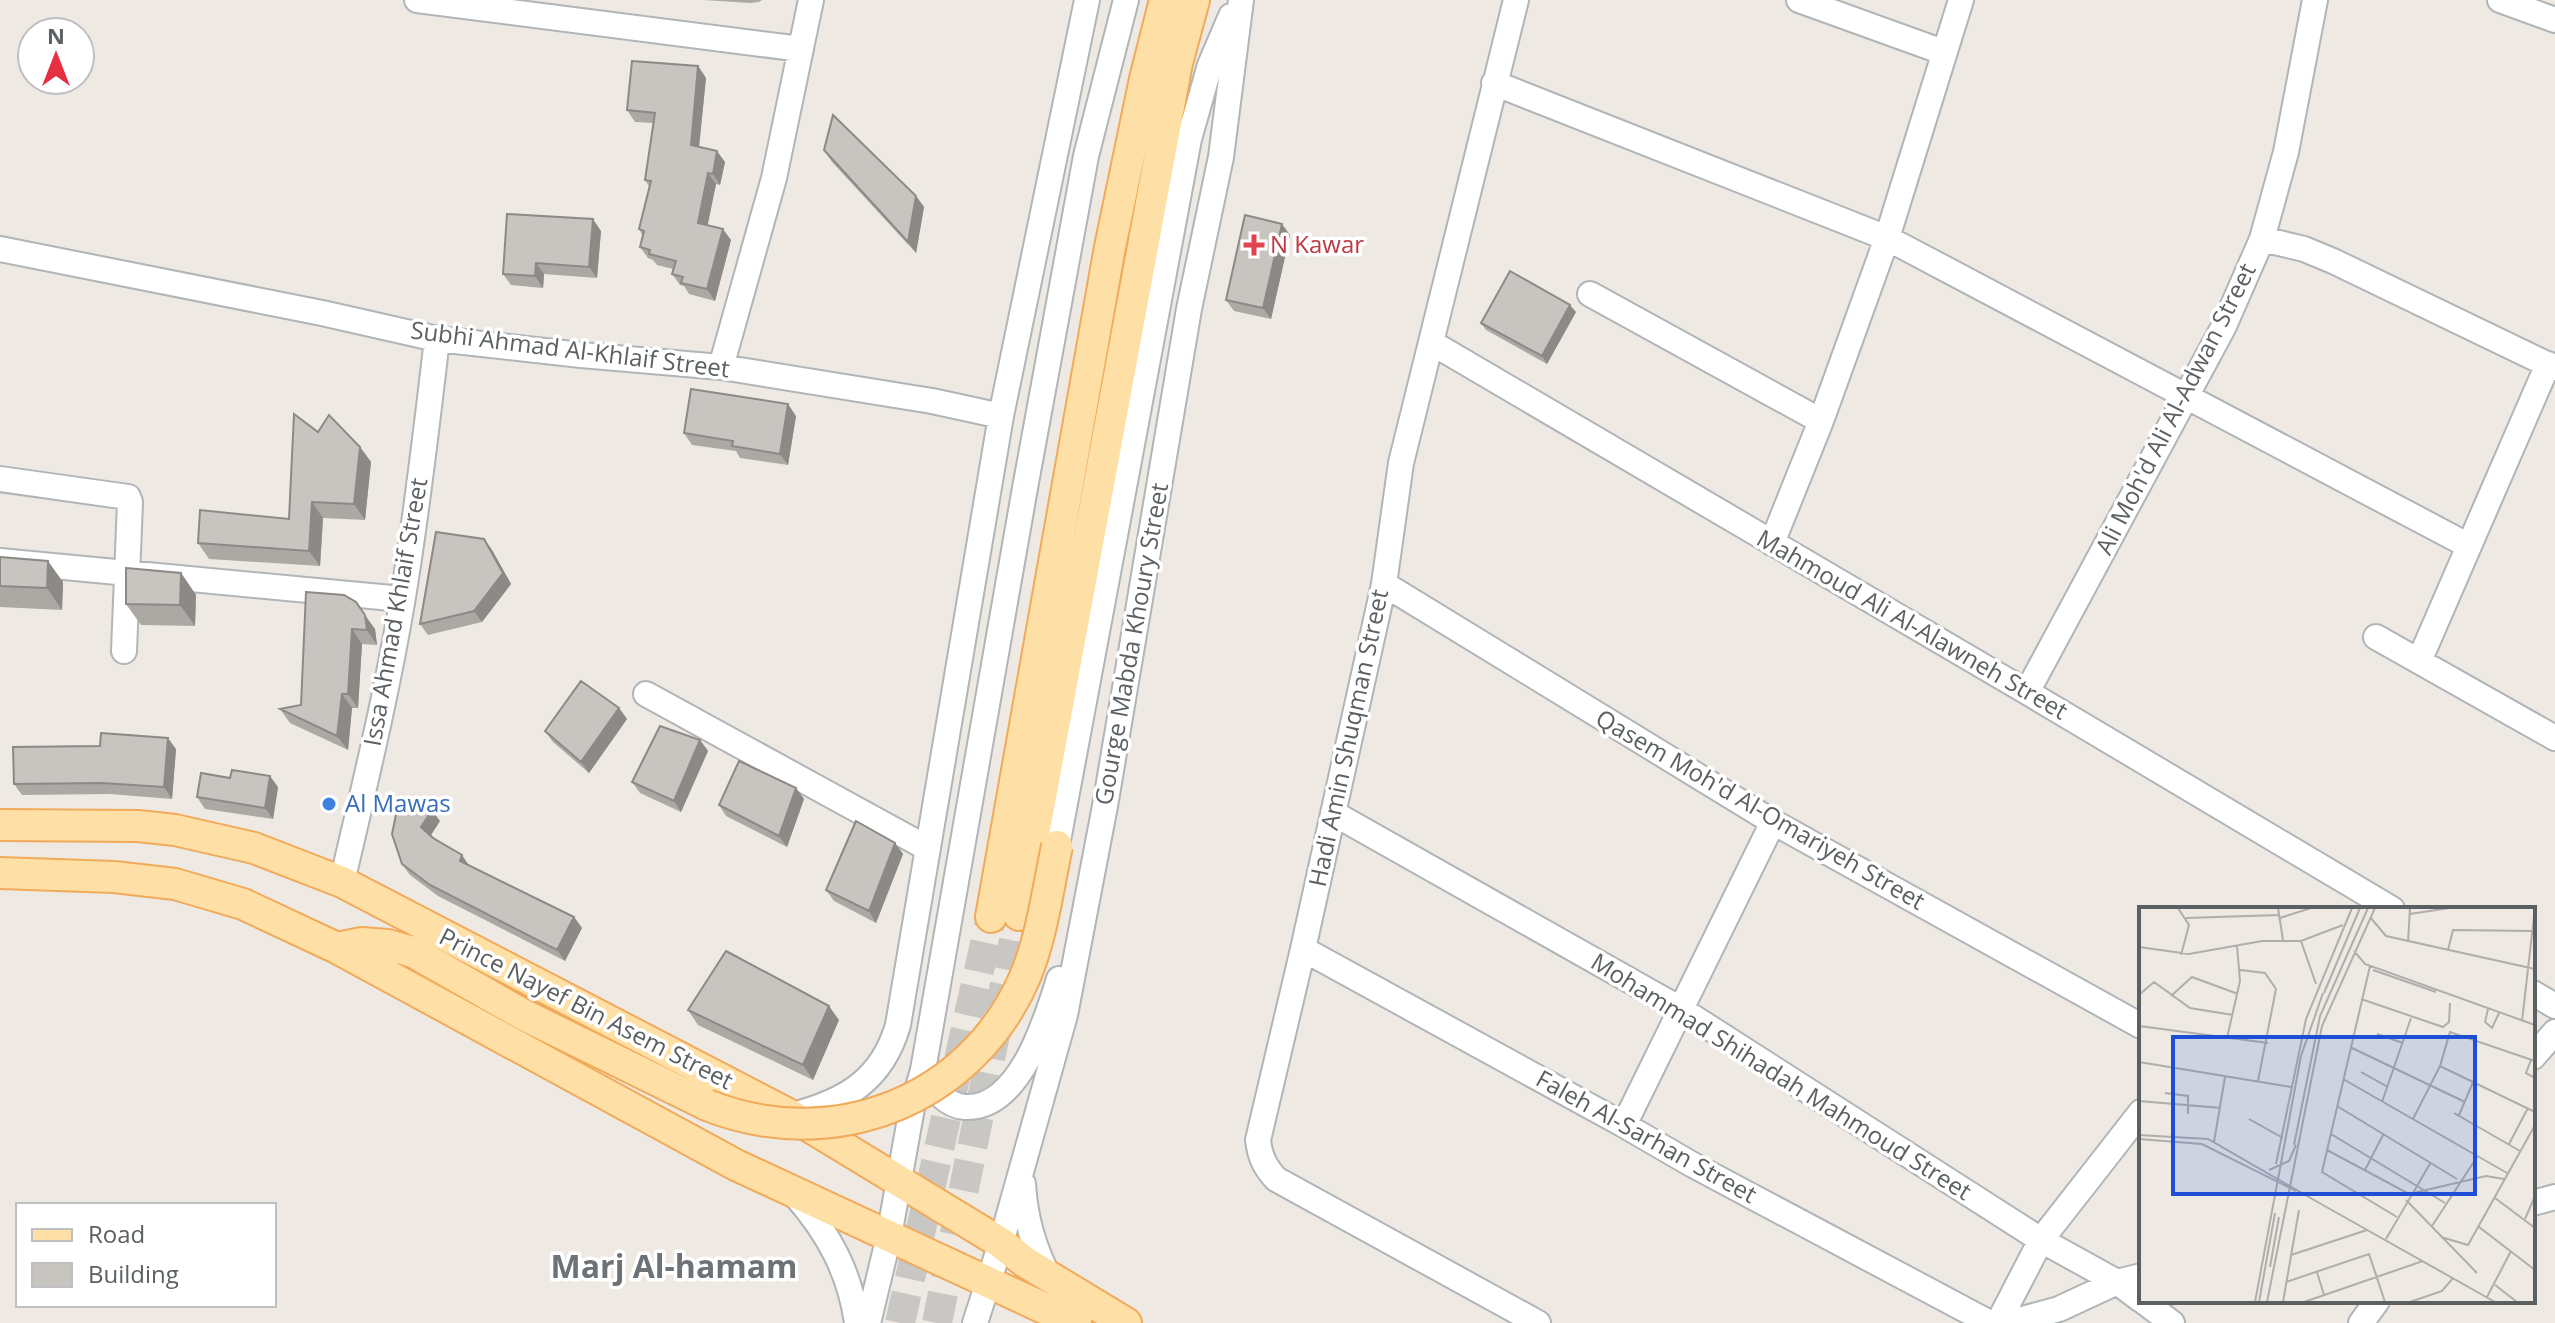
<svg xmlns="http://www.w3.org/2000/svg" width="2555" height="1323" font-family="'Open Sans',sans-serif">
	<style>
		.lines { fill: none; stroke-linecap: round; stroke-linejoin: round }
		.major-tunnel { stroke: #c9c7c3; stroke-width: 30; stroke-dasharray: 30 15; stroke-linecap: butt }
		.minor-casing { stroke: #b0b5b8; stroke-width: 28 }
		.major-casing { stroke: #f0aa5a; stroke-width: 34 }
		.minor { stroke: #fff; stroke-width: 24 }
		.major { stroke: #fee0a7; stroke-width: 30 }
		.major-bridge-casing { stroke: #f0aa5a; stroke-width: 34; stroke-linecap: butt }
		.major-bridge { stroke: #fee0a7; stroke-width: 30 }
		.wall { fill: #aca9a4 }
		.shaded-wall { fill: #8c8986 }
		.building { fill: #c8c4bf; stroke: #8c8986; stroke-width: 2 }
		.health-dot { fill: #e0444e; stroke: #fff; stroke-width: 3 }
		.shop-dot { fill: #3f7fe0; stroke: #fff; stroke-width: 3 }
		.labels { text-anchor: middle; stroke-width: 7; stroke-linejoin: round; paint-order: stroke }
		.health-label { font-size: 24px; fill: #be3a42; stroke: #fff; text-anchor: start }
		.street-label { font-size: 24px; fill: #5b6063; stroke: #fff }
		.shop-label { font-size: 24px; fill: #366cbe; stroke: #fff; text-anchor: start }
		.district-label { font-size: 32px; font-weight: bold; fill: #6c7275; stroke: #fff }
		.inset-road { fill: none; stroke: #afaeac; stroke-width: 2 }
		.view { fill: #1d4ed8; fill-opacity: 0.15; stroke: #1d4ed8; stroke-width: 4 }
		.inset-edge { fill: none; stroke: #5b6063; stroke-width: 4 }
	</style>
	<rect width="100%" height="100%" fill="#eee9e3"/>
	<g class="lines">
		<path class="major-tunnel" d="M900,1323L991,917
			M937,1323L1019,915"/>
		<g class="minor-casing">
			<path id="minor" d="M417,0L801,49
				M1516,0L1401,463L1384,584L1303,949L1258,1140C1260,1157 1265,1167 1276,1179L1538,1323
				M1799,0L1943,52
				M2500,0L2555,20
				M1494,83L1887,238L2469,546
				M2262,239L2286,152L2315,0
				M0,249L322,313L437,339L581,355L721,367L932,401L1001,416
				M1590,294L1821,421
				M1432,343L2027,692L2392,909
				M721,367L774,178L811,0
				M0,479L128,497L130,502L124,651
				M1772,543L1821,421L1887,238L1961,0
				M0,561L402,599
				M1384,584L1773,822L2141,1026
				M2376,637L2555,738
				M2420,659L2548,364
				M2027,692L2224,326L2262,239L2304,249L2333,261L2555,368
				M646,694L927,848
				M1333,813L1682,1010L2041,1240L2117,1282L2141,1300
				M1057,846L1189,139L1210,65L1231,16
				M342,882C364,788 387,693 403,597C417,512 427,425 437,339
				M1303,949L1624,1125L1693,1165L1990,1323
				M2533,993L2555,1006
				M2533,1057L2555,1032
				M924,1072C931,1087 946,1106 965,1107C1019,1110 1046,1021 1059,979
				M793,1115C846,1101 882,1080 898,1025L1001,416L1087,0
				M1624,1125L1773,822
				M1023,1184C1025,1217 1033,1247 1049,1277
				M796,1196C829,1234 850,1273 857,1323
				M2533,1203L2555,1197
				M2143,1301L2172,1323
				M868,1323L889,1236L912,1108L923,1070L1025,488L1086,156L1126,0
				M975,1323L1001,1243L1065,1015L1105,806L1189,309L1221,157L1241,0
				M1998,1323L2041,1240L2141,1112
				M2008,1323L2059,1309L2117,1282L2141,1276
				M2361,1323L2377,1301"/>
		</g>
		<g class="major-casing">
			<path id="major" d="M0,825L138,826L175,830L254,848L342,882L792,1116L1001,1243L1025,1262L1126,1323
				M0,873L114,877L175,884L243,904L337,948L736,1165L1076,1323
				M1019,915L1177,63L1194,0
				M991,917L1110,247L1145,79L1165,0
				M337,948L362,943L388,945L413,952L524,1015L707,1105"/>
		</g>
		<use href="#minor" class="minor"/>
		<use href="#major" class="major"/>
		<g class="major-bridge-casing">
			<path id="major-bridge" d="M707,1105C832,1155 971,1102 1025,977C1042,936 1048,889 1057,846"/>
		</g>
		<use href="#major-bridge" class="major-bridge"/>
	</g>
	<path class="wall" d="M704,0H762L759,2L750,3Z
		M698,66L706,78L699,147L725,162L720,185L716,184L707,225L731,240L715,301L689,294L684,286L680,285L672,274L673,269L657,265L653,260L648,258L640,247L643,236L639,229L649,186L645,180L654,123L635,122L627,110Z
		M824,150L916,196L924,207L916,253L832,162Z
		M601,231L597,278L544,274L543,288L511,285L503,274Z
		M1290,235L1271,319L1234,311L1226,300Z
		M1576,312L1547,364L1486,330L1481,323Z
		M796,416L788,465L740,458L736,451L692,445L684,433Z
		M318,432L360,447L371,462L365,520L323,518L320,566L209,559L198,543L289,519Z
		M484,539L492,550L511,584L482,622L428,635L420,624Z
		M0,557L63,582L62,610L0,607Z
		M181,573L196,595L195,626L141,625L126,604Z
		M306,592L375,629L377,645L362,644L358,708H352L348,750L290,723L280,709L301,705Z
		M619,708L627,719L589,773L553,742L545,731Z
		M700,740L708,751L681,812L640,793L632,782Z
		M176,749L172,799L110,794L22,795L14,784Z
		M278,787L273,819L205,809L197,797Z
		M796,788L804,799L787,847L726,816L719,805Z
		M440,821L431,835L470,866L574,917L582,928L565,961L438,896L410,875L402,864Z
		M895,843L903,854L876,923L834,901L826,890Z
		M688,1010L839,1020L813,1080L698,1025Z"/>
	<path class="shaded-wall" d="M698,66L706,78L698,156L691,145Z
		M717,151L725,162L720,185L713,174Z
		M708,173L716,184L706,234L698,223Z
		M916,196L924,207L916,253L908,242Z
		M593,219L601,231L597,278L589,267Z
		M1282,224L1290,235L1271,319L1263,308Z
		M723,229L731,240L715,301L707,289Z
		M536,263L544,274L543,288L535,276Z
		M1570,305L1576,312L1547,364L1542,356Z
		M788,404L796,416L788,465L780,454Z
		M360,447L371,462L365,520L354,504Z
		M312,502L323,518L320,566L309,551Z
		M484,539L492,550L511,584L482,622L474,611Z
		M48,561L63,582L62,610L47,588Z
		M181,573L196,595L195,626L180,605Z
		M365,615L375,629L377,645L367,630Z
		M352,629L362,644L358,708L348,694Z
		M342,694L352,708L348,750L337,736Z
		M619,708L627,719L589,773L581,762Z
		M168,738L176,749L172,799L164,787Z
		M700,740L708,751L681,812L674,801Z
		M270,776L278,787L273,819L265,808Z
		M796,788L804,799L787,847L779,836Z
		M432,810L440,821L429,838L421,827Z
		M895,843L903,854L876,923L869,911Z
		M462,855L470,867L460,861Z
		M574,917L582,928L565,961L557,950Z
		M829,1006L839,1020L813,1080L803,1065Z"/>
	<path class="building" d="M632,61L698,66L691,145L717,151L713,174L708,173L698,223L723,229L707,289L681,283L683,277L672,274L676,261L649,254L650,250L640,247L644,231L639,229L651,181L645,180L655,113L627,110Z
		M833,115L916,196L908,242L824,150Z
		M507,214L593,219L589,267L536,263L535,276L503,274Z
		M1245,215L1282,224L1263,308L1226,300Z
		M1510,271L1570,305L1542,356L1481,323Z
		M691,389L788,404L780,454L732,446L733,441L684,433Z
		M294,414L318,432L329,415L360,447L354,504L312,502L309,551L198,543L200,510L289,519Z
		M436,532L484,539L503,573L474,611L420,624Z
		M0,557L48,561L47,588L0,586Z
		M126,568L181,573L180,605L126,604Z
		M306,592L344,595L356,602L365,615L367,630L352,629L348,694H342L337,736L280,709L301,705Z
		M581,681L619,708L581,762L545,731Z
		M660,726L700,740L674,801L632,782Z
		M101,733L168,738L164,787L102,783L14,784L13,747L100,746Z
		M739,761L796,788L779,836L719,805Z
		M232,770L270,776L265,808L197,797L201,773L230,778Z
		M399,800L432,810L421,827L433,838L462,855L460,861L574,917L557,950L430,885L402,864L392,834Z
		M856,821L895,843L869,911L826,890Z
		M726,951L829,1006L803,1065L688,1010Z"/>
	<path class="health-dot" d="M1250 233h8v8h8v8h-8v8h-8v-8h-8v-8h8z"/>
	<circle class="shop-dot" cx="329" cy="804" r="8"/>
	<g class="labels">
		<g class="health-label">
			<text x="1270" y="253">N Kawar</text>
		</g>
		<g class="street-label">
			<text transform="translate(570 350) rotate(7)" y="8">Subhi Ahmad Al-Khlaif Street</text>
			<text transform="translate(2176 409) rotate(-63)" y="8">Ali Moh'd Ali Al-Adwan Street</text>
			<text transform="translate(396 612) rotate(-80)" y="8">Issa Ahmad Khlaif Street</text>
			<text transform="translate(1912 625) rotate(30)" y="8">Mahmoud Ali Al-Alawneh Street</text>
			<text transform="translate(1132 644) rotate(-80)" y="8">Gourge Mabda Khoury Street</text>
			<text transform="translate(1349 738) rotate(-78)" y="8">Hadi Amin Shuqman Street</text>
			<text transform="translate(1760 810) rotate(30)" y="8">Qasem Moh'd Al-Omariyeh Street</text>
			<text transform="translate(586 1009) rotate(27)" y="8">Prince Nayef Bin Asem Street</text>
			<text transform="translate(1781 1077) rotate(32)" y="8">Mohammad Shihadah Mahmoud Street</text>
			<text transform="translate(1646 1137) rotate(29)" y="8">Faleh Al-Sarhan Street</text>
		</g>
		<g class="shop-label">
			<text x="345" y="812">Al Mawas</text>
		</g>
		<g class="district-label">
			<text x="674" y="1278">Marj Al-hamam</text>
		</g>
	</g>
	<g transform="translate(2139 907)">
		<rect width="396" height="396" fill="#eee9e3"/>
		<path class="inset-road" d="M39,1L50,18L42,48M139,1L144,33M271,7L310,1M231,10L247,29L396,62M47,11L140,8M141,11L172,1M162,34L177,77M269,35L271,1M0,40L50,47L123,34H162L204,18M309,43L314,23L393,24M215,44L226,57L396,118M231,59L183,265L258,310M101,63L126,66L137,82L119,174M234,63L297,85M185,86L221,1M0,88L15,75L51,101L94,108M32,89L53,70L99,87M222,92L304,120L310,115L311,96M349,102L346,115L353,121L360,106M383,114L396,1M0,119L129,136M238,127L264,136M88,131L101,74L98,39M211,140L326,195M392,153L387,166L396,171M0,155L152,180M301,159L311,125L396,154M222,165L249,180M204,172L368,266M26,186L49,189V207M0,194L82,201M243,195L272,111M198,199L318,272M315,206L381,244M320,208L335,173M110,212L144,231M274,212L301,159L396,205M192,227L306,296M0,228L69,232L175,293M0,232L63,237L157,284M75,235L86,170M370,237L389,201M155,238L181,109L229,1M188,243L270,287L347,269L365,272M137,257L167,112L213,1M130,263L150,254L157,238M226,263L244,228M356,291L396,321M175,293L356,395M267,293L338,366M386,312L396,289M293,319L338,250M340,320L396,363M302,330L329,338L396,218M247,332L292,255M152,348L228,323M131,360L140,310M178,365L185,388M147,375L230,347L246,395M356,378L378,395M348,390L372,344M116,395L162,149L184,86M120,395L136,306M128,395L183,119L236,1M144,395L160,303M165,395L284,354M271,395L303,384L314,371"/>
		<path class="view" d="M34,130H336V287H34Z"/>
		<rect width="396" height="396" class="inset-edge"/>
	</g>
	<rect x="16" y="1203" width="260" height="104" fill="#ffffff" stroke="#bdbfc1" stroke-width="2"/>
	<rect x="32" y="1229" width="40" height="12" fill="#fee0a7" stroke="#bdbfc1" stroke-width="2"/>
	<text x="88" y="1243" font-size="24" fill="#5b6063">Road</text>
	<rect x="32" y="1263" width="40" height="24" fill="#c8c4bf" stroke="#bdbfc1" stroke-width="2"/>
	<text x="88" y="1283" font-size="24" fill="#5b6063">Building</text>
	<g transform="translate(56 56)"><circle r="38" fill="#ffffff" stroke="#bdbfc1" stroke-width="2"/>
	<path d="M0-6L14 30L0 20L-14 30Z" fill="#e72f42"/>
	<text y="-12" font-size="22" font-weight="bold" text-anchor="middle" fill="#5b6063">N</text>
	</g>
</svg>
